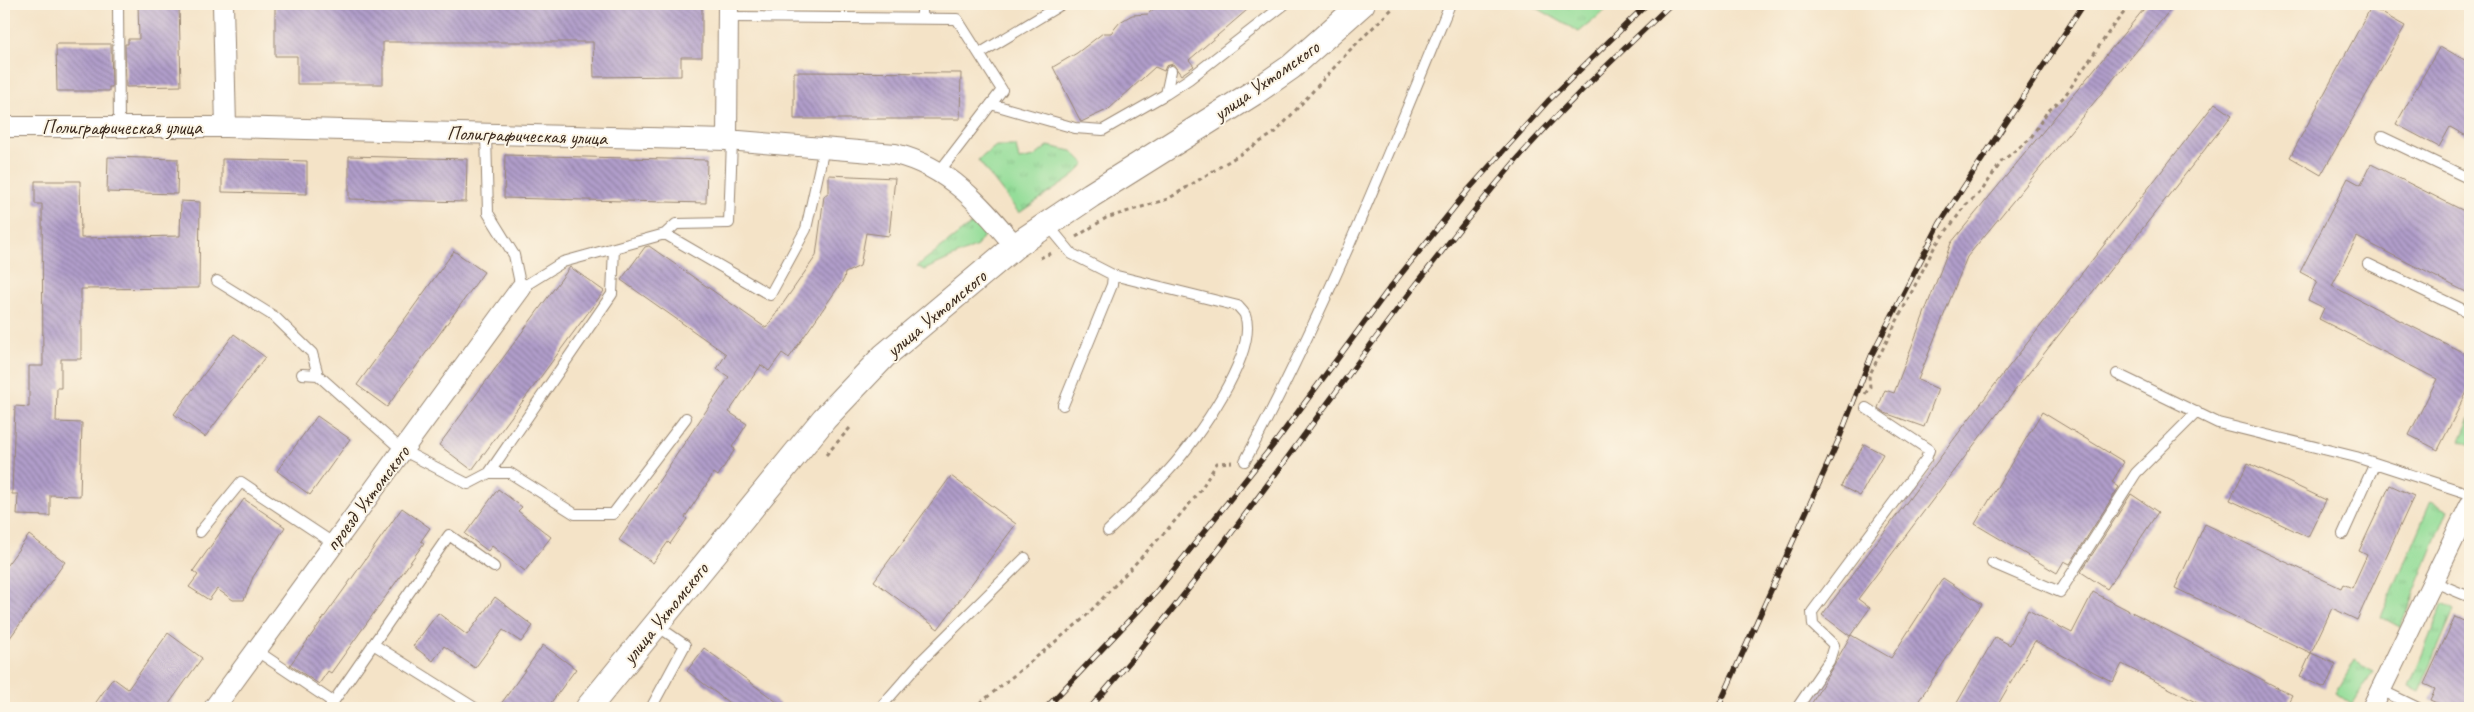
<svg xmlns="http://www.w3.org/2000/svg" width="2474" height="712" font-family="Caveat,sans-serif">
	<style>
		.grass { fill: url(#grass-tufts); stroke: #68845c }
		.building { fill: url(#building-back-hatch) }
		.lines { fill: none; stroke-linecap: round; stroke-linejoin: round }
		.service-casing { stroke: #988672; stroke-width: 12 }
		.minor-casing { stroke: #988672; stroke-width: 22 }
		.tertiary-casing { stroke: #988672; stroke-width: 27 }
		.path { stroke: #988672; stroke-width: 3; stroke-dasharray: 4 4; stroke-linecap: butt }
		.service { stroke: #fff; stroke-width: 10 }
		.minor { stroke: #fff; stroke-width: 20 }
		.tertiary { stroke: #fff; stroke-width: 25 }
		.rail-casing { stroke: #3b2a1e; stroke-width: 5.5 }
		.rail { stroke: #fcf5e5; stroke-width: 4; stroke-dasharray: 11; stroke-linecap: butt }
		.labels { text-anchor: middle; stroke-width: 4; stroke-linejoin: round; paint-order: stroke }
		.street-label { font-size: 20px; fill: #3b2a1e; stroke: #fcf5e5 }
	</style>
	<defs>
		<pattern id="grass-tufts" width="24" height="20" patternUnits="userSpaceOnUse" patternTransform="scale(1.25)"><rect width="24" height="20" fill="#94dd99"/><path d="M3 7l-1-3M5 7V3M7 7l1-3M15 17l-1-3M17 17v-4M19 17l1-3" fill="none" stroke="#80be83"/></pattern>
		<pattern id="building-back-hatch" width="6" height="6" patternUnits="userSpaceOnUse" patternTransform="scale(1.25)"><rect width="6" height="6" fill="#b09dca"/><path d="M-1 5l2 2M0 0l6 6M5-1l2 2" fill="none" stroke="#9080a3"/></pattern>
	</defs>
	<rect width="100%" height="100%" fill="#fcf5e5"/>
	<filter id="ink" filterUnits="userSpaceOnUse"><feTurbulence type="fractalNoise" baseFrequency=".02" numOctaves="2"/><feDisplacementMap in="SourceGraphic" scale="10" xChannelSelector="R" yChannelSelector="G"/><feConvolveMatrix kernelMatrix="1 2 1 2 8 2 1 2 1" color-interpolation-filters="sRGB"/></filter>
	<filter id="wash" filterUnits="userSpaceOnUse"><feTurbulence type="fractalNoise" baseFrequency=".0096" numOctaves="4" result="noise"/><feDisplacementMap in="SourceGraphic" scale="20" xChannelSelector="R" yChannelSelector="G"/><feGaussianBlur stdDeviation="1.12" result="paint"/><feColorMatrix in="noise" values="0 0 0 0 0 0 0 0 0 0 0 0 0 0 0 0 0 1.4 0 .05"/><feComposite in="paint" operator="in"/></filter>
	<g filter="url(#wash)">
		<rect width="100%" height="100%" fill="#f4e3c7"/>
		<path class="grass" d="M1530,4H1613L1579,32Z
			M996,146H1016L1019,160L1034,157L1048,146L1072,151L1085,164L1071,178L1019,213L978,160Z
			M983,215L987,231L977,246L924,270L917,266Z
			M2470,418V445L2460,440Z
			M2431,501L2448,510L2400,627L2381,617Z
			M2443,603L2454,610L2419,692L2409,687Z
			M2355,660L2373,672L2352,705L2336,693Z"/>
		<g id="blocks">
			<path class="building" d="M138,4H179L181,86L126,87L125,44H128V39H139Z
				M275,4H702V57H681V76L594,77L593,42H383V84H297V56H275Z
				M1159,4H1254L1189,60L1194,66L1181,75L1173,64L1166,66L1164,71L1155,67L1109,109L1081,122L1053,67L1077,53L1103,33H1111L1120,22L1132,15L1148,14Z
				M2148,4H2175L1967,257L1918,380L1938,389L1924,427L1885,413L1878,408L1885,390L1894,393L1951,243Z
				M2371,7L2405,26L2321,175L2290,157Z
				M56,44H111L112,87H109V91H57Z
				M2440,46L2470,63V138L2450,127L2439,147L2396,124Z
				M794,72L961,73L960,119H794Z
				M2215,103L2232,115L2013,393L1858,599L1870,608L1850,636L1822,615L1996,383Z
				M505,155L707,160L706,203L504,198Z
				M349,156L467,159L466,202L349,199Z
				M108,157L178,159L177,194L107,192Z
				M222,159L307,161V194L222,192Z
				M2371,164L2470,214V294L2357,237L2332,286L2470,356V386L2438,450L2409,435L2437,379L2319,319L2324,308L2308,300L2317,281L2300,272L2348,178L2361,185Z
				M829,175L895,178L889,236L866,233L860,266L845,273L844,279L789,358L782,353L769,371L761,365L729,412L747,424L732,447L735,449L718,476L714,473L685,517L687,519L670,544L668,542L653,563L619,540L729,377L717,369L726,354L621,280L645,247L649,246L766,328L816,256L824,196L829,192Z
				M35,181H80L81,238L180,236L181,201L200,202L199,288L81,289V359H61V388H57L56,422L82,423L80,496L50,495V516L17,515L18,494H12L15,406L29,407V366H43L42,204H35Z
				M454,251L484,272L387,407L357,385Z
				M570,267L604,291L472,470L439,445Z
				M234,334L265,357L205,437L174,414Z
				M2042,412L2124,462L2112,482L2119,487L2070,564L2064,561L2057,573L1975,524Z
				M317,416L350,439L310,495L277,471Z
				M1864,444L1883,454L1860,496L1841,486Z
				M2248,463L2326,500L2308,537L2230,500Z
				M951,476L1016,524L938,629L874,581Z
				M2390,485L2414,496L2368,596L2357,620L2332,608L2311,653L2175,588L2205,524L2341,588L2343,584L2352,588L2367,555L2359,551Z
				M498,489L522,507L518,511L551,537L525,571L492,546L488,551L465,534Z
				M2131,494L2158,512L2107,589L2081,572Z
				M244,499L285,527L253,577L244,600H233L217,589L209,600L189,587L198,575L193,571Z
				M402,508L430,528L421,541L424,543L331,673L328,671L319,684L290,665Z
				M29,535L65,562L4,646V569Z
				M1943,578L1982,604L1914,708H1809L1851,635L1891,658Z
				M2093,592L2292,695L2285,708H2207L2122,664L2113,682L2035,641L1996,708H1954L1995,637L2010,645L2028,610L2072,633Z
				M495,597L533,626L521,642L503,630L475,668L444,646L433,661L413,646L438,613L467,635Z
				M2455,617L2470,624V708H2448L2430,700L2435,689L2424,684Z
				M168,633L202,658L166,708H92L113,678L128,689Z
				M543,645L576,669L547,708H498Z
				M704,648L785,708H736L687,671Z
				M2311,653L2336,664L2325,688L2300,677Z"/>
		</g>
	</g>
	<g filter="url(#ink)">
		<use href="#blocks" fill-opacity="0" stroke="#988672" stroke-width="1"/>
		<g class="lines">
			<g class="service-casing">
				<path id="service" d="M118,4L119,127
					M728,17L957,19L1002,90L939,172
					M922,19V4
					M979,54L1062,4
					M1166,94L1189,79L1285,4
					M991,104L1075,128L1103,130L1166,94L1171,71
					M486,134L488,213L514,255L521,288L563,262L665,234L676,224L729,223L732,141
					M2382,137L2470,179
					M1048,225L1072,254L1113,275L1112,285L1063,405
					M665,234L770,295L806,229L824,148
					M2368,264L2470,313
					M217,281L275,317L312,353L318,375L402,450L468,484L489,473H510L575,514H613L686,418
					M302,374L318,375
					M2117,374L2218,423L2356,457L2470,494
					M1245,461C1324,314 1387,158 1450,4
					M489,473L612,294L614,248
					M1108,531C1129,511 1150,491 1170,469C1195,442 1259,353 1245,315C1244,312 1240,309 1238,306L1113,275
					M200,532L241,482L333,543
					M2343,534L2375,463
					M1992,563L2060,592L2136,473L2197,412
					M2434,582L2470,597
					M373,644L475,708
					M257,651L333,702
					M2381,690L2418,708
					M329,708L449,535L494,567
					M651,708L685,645L656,625
					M880,708L922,660L1025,558
					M1797,708L1829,661L1834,645L1813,625L1812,612L1926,459L1929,450L1866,408"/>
			</g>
			<g class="minor-casing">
				<path id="minor" d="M223,4L226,127
					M4,127H226L727,140L895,154C949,167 981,205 1015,246
					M727,140L728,4
					M214,708L521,288
					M2372,708L2470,505"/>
			</g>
			<g class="tertiary-casing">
				<path id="tertiary" d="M588,708L824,419L884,356L1015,246L1091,195L1255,92L1291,67L1362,4"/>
			</g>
			<path class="path" d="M1076,237L1106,218L1168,199L1276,132L1349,51L1397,4
				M1040,258L1052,253
				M1865,394L1870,387L1869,376L1935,246L1966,205L1981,192L2002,161L2030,139L2047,112L2064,97L2113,26L2131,4
				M826,455L850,428
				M974,708L1083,619L1166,531L1198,494L1217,463L1232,462"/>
			<use href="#service" class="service"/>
			<use href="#minor" class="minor"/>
			<use href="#tertiary" class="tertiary"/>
			<g class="rail-casing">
				<path id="rail" d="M1046,708L1157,591L1278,439L1389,289L1469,189L1548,101L1647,4
					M1090,708C1242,536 1364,339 1513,164C1562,107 1617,56 1671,4
					M1718,708L1839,439L1872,354L1940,223L2084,4"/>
			</g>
			<use href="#rail" class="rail"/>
		</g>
	</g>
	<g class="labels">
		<g class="street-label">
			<text transform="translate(1266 80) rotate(-35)" y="7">улица Ухтомского</text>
			<text x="122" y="134">Полиграфическая улица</text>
			<text transform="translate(527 135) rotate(2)" y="7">Полиграфическая улица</text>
			<text transform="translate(936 313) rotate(-40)" y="7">улица Ухтомского</text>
			<text transform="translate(367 498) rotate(-53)" y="7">проезд Ухтомского</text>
			<text transform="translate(665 613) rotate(-51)" y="7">улица Ухтомского</text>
		</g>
	</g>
	<rect width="2474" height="712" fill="none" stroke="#fcf5e5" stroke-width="20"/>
</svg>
